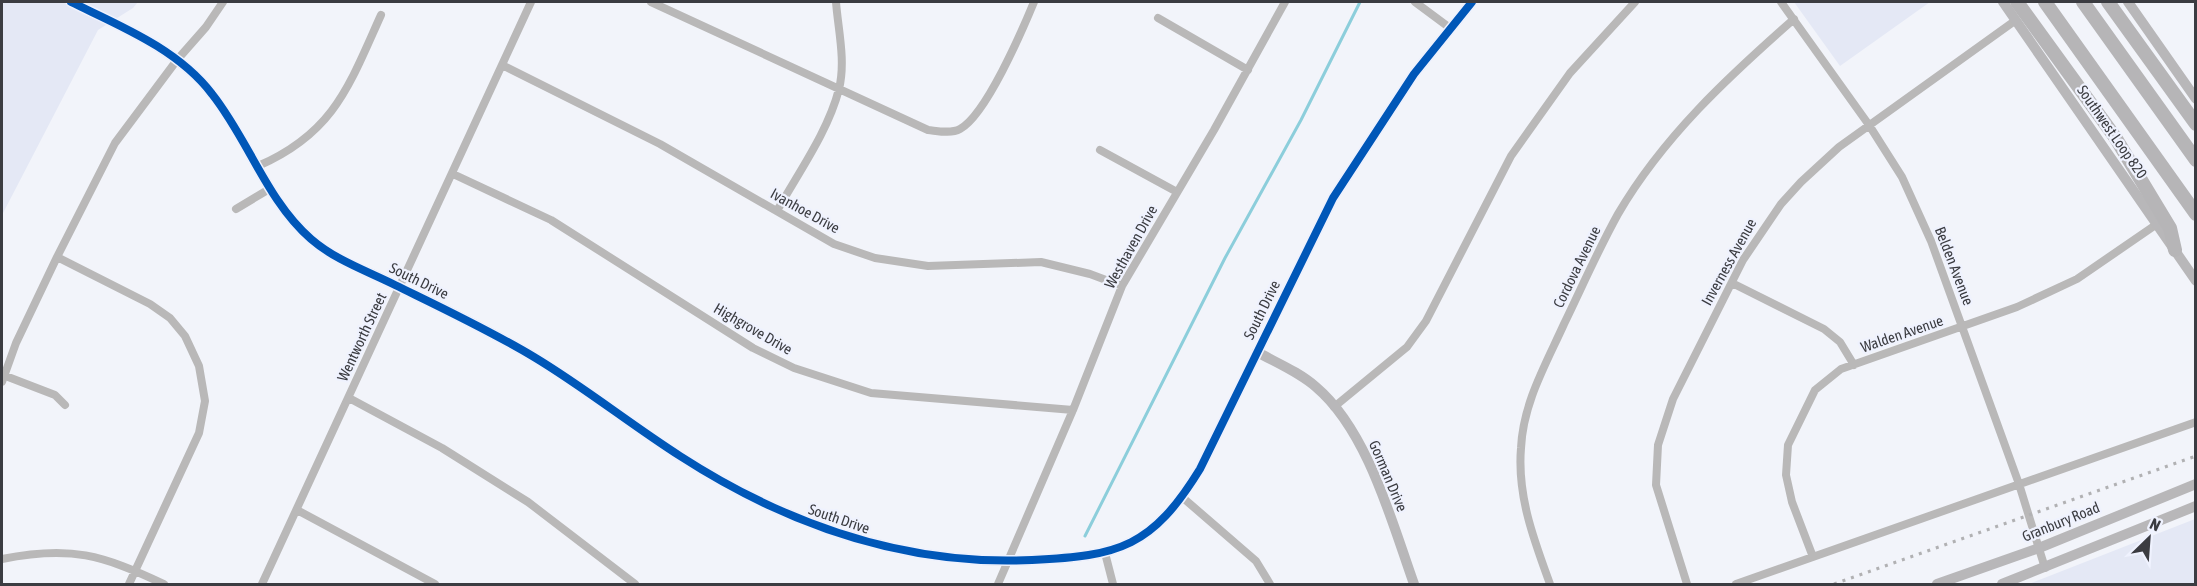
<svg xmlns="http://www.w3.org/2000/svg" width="2197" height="586" font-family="'Asap Condensed',sans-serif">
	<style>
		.built { fill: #e4e8f5 }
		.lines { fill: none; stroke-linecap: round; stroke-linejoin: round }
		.stream { stroke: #8ccedb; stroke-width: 3 }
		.street { stroke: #b9b8b8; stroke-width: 8 }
		.secondary { stroke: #b8b7b9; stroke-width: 10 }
		.highway { stroke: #b6b5b7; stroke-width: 14 }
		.rail { stroke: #b1b1b3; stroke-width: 3; stroke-dasharray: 3 6; stroke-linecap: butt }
		.cycleway-casing { stroke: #eff2fe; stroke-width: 11 }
		.cycleway { stroke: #0057b8; stroke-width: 8 }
		.labels { text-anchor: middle; stroke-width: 4.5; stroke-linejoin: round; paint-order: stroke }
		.street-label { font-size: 15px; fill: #3b3c41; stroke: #eff2fe }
	</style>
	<rect width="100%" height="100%" fill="#f2f4fa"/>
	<path class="built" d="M2,2H138L133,8L98,30L2,215Z
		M1794,2H1930L1840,66Z
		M2195,519V584H2029Z"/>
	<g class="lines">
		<path class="stream" d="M1085,536L1225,258L1301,120L1360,2"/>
		<path class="street" d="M651,2L928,130C938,131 951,134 960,129C986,115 1022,31 1034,2
			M1415,2L1450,28
			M1781,2L1869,125L1902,177L1931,241L2019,484L2045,568
			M1158,18L1248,70
			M502,65L660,144L834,244L875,258L928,266L1041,262L1090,274L1122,286
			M1100,150L1177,192
			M258,166C334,133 349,86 381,15
			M453,174L551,220L753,348L794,368L871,393L1073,410
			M236,209L271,188
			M777,211C798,173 828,132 839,89C846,61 838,29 836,2
			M57,257L150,304L170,318L185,336L199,366L205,401L199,433L129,584
			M1732,283L1824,329L1840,342L1854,365
			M3,375L55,395L65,405
			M2,382L16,343L57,257L115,143L177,60L206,27L223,2
			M349,398L442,448L528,502L635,584
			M1334,407L1407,347L1426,321L1511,156L1570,73L1635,2
			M1182,497L1256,561L1270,584
			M297,510L435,584
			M1105,553L1113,584
			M1813,557L1792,502L1786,475L1788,445L1815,390L1841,369L2017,307L2077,279L2157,224
			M2,559C71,545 102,555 164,584
			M262,584L531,2
			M998,584L1073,410L1122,286L1214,130L1285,2
			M1550,584C1534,540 1517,496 1521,448C1523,403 1546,364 1564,324C1582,287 1598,250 1618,214C1663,137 1728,77 1794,19
			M1687,584L1656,485L1658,445L1673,399L1743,260L1781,204L1801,182L1839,147L2016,20
			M1736,584L2196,422"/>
		<path class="secondary" d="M71,2C120,26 178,49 212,94C248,139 267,201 311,239C335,260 367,271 395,285C442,308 489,330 534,357C584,387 630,424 680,456C787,525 904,566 1032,560C1120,556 1152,547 1200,469L1333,198L1414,74L1472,2
			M2003,2L2196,281
			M2128,2L2196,99
			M1257,352C1277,363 1299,372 1316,387C1368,431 1392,523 1414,584
			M1937,584L2039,548L2196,484
			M2002,584L2196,506"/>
		<path class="highway" d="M2017,2L2115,137L2170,228L2175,250
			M2045,2L2196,214
			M2083,2L2196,160
			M2108,2L2196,124"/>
		<path class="rail" d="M1834,584L2196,456"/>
		<g class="cycleway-casing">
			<path id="cycleway" d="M71,2C120,26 178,49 212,94C248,139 267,201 311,239C335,260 367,271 395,285C442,308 489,330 534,357C584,387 630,424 680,456C787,525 904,566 1032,560C1120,556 1152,547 1200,469L1333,198L1414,74L1472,2"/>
		</g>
		<use href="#cycleway" class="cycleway"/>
	</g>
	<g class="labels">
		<g class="street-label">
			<text transform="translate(2112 132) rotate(55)" y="5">Southwest Loop 820</text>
			<text transform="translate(805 211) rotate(29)" y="5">Ivanhoe Drive</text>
			<text transform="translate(1131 247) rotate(-61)" y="5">Westhaven Drive</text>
			<text transform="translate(1729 262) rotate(-61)" y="5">Inverness Avenue</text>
			<text transform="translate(1954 266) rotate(69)" y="5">Belden Avenue</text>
			<text transform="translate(1577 267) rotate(-64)" y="5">Cordova Avenue</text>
			<text transform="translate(419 281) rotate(26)" y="5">South Drive</text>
			<text transform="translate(1262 310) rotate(-64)" y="5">South Drive</text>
			<text transform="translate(753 329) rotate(30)" y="5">Highgrove Drive</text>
			<text transform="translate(1902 334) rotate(-19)" y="5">Walden Avenue</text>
			<text transform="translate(362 337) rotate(-65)" y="5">Wentworth Street</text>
			<text transform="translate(1388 476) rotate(67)" y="5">Gorman Drive</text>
			<text transform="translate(839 519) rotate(19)" y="5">South Drive</text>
			<text transform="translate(2061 522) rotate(-22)" y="5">Granbury Road</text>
		</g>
	</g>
	<rect width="2197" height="586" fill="none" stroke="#3b3c41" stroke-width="6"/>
	<g transform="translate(2149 538) rotate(25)" stroke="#eff2fe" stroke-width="4.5" paint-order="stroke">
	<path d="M0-4.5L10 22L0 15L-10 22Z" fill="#3b3c41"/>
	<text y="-9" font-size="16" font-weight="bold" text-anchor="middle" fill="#3b3c41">N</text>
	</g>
</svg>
